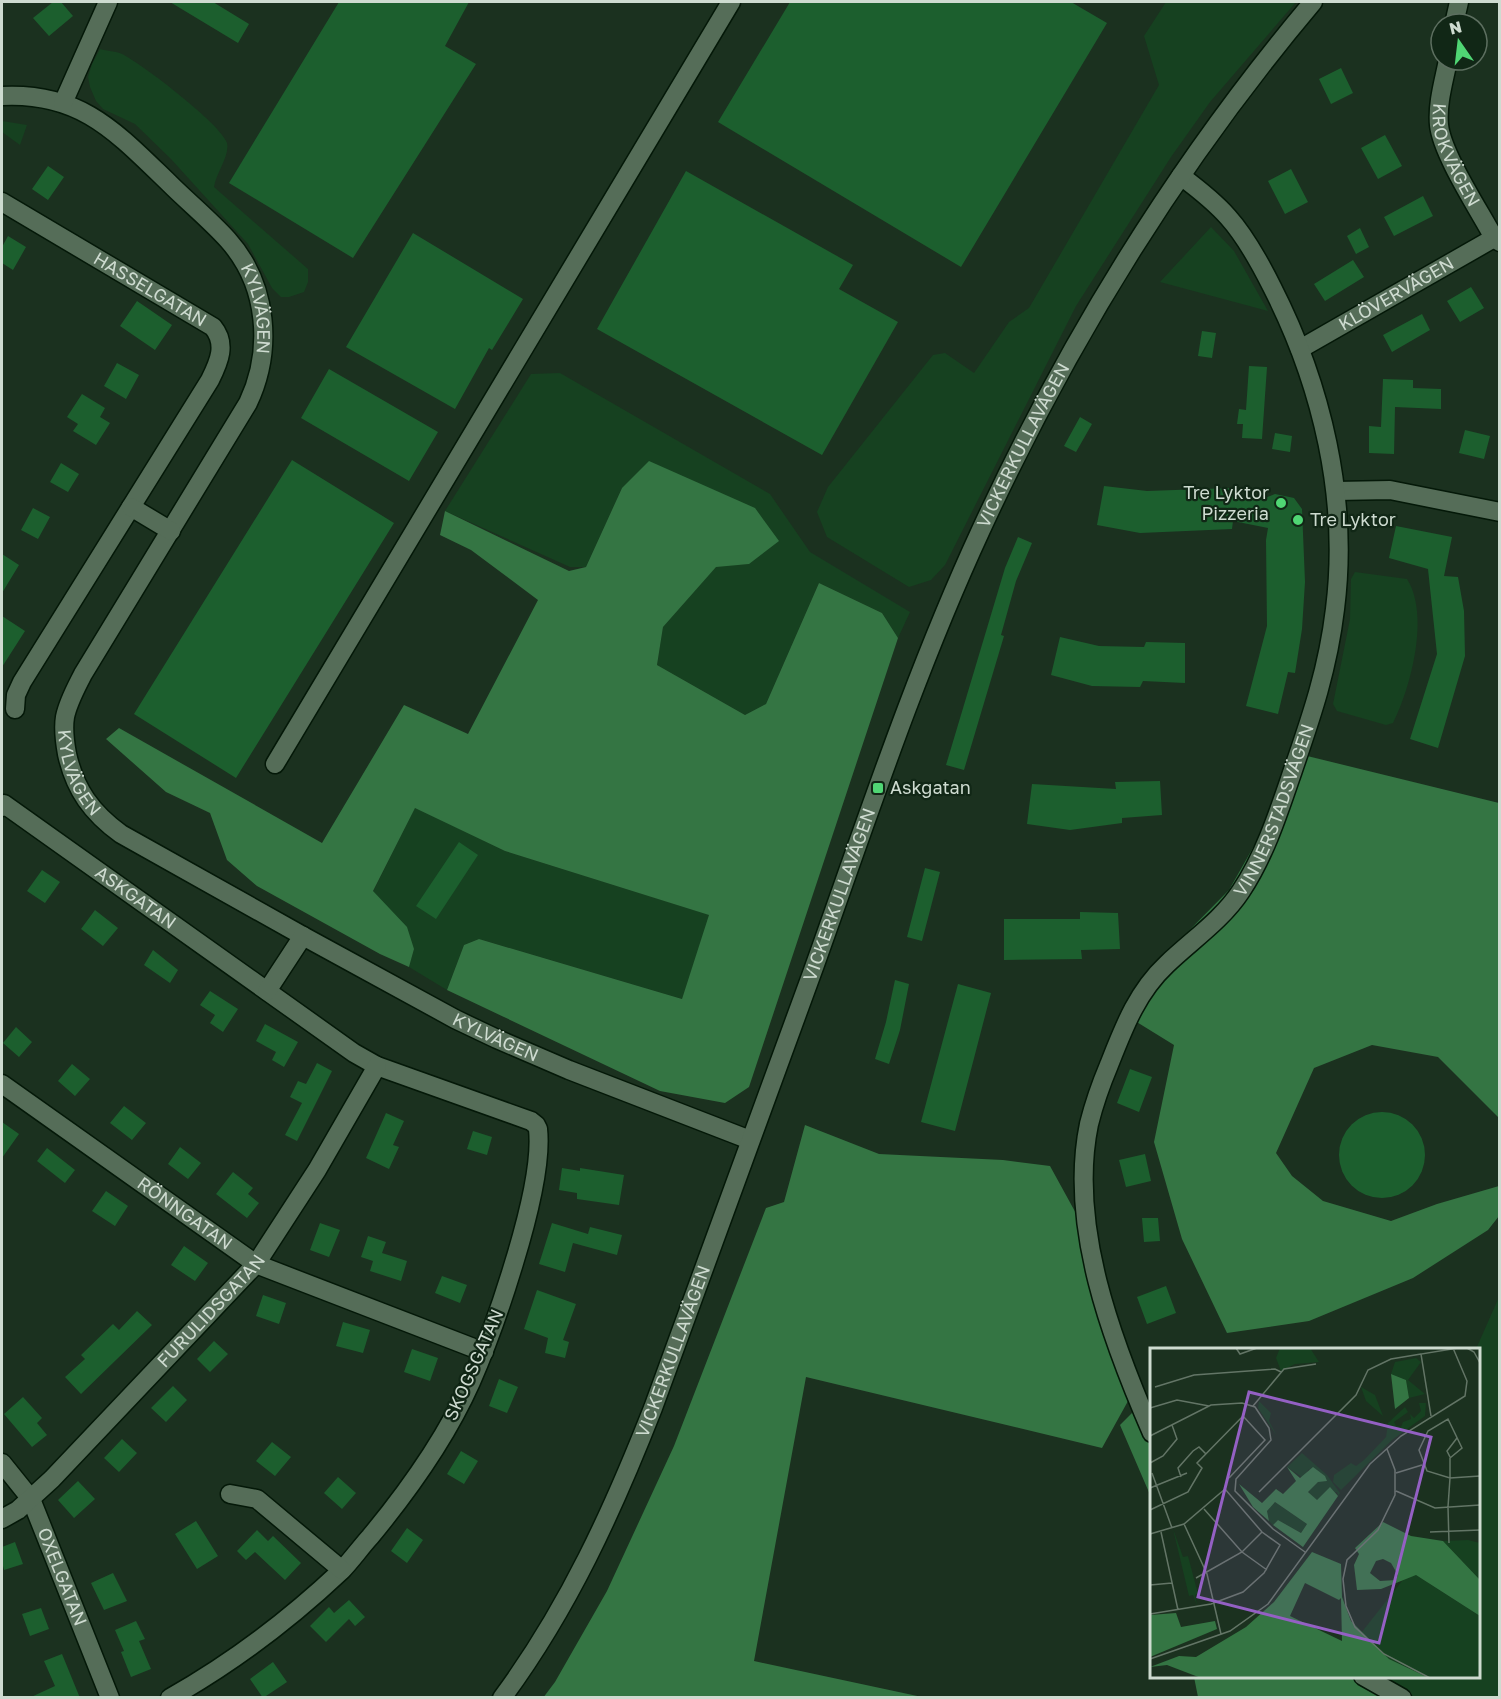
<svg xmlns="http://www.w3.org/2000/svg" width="1501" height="1699" font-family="'Golos Text',sans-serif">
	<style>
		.green { fill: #164120 }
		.forest { fill: #347543 }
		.building { fill: #1c5f2e }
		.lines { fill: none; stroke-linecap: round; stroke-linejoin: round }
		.street-casing { stroke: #041808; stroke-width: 21 }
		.secondary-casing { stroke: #041808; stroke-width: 21 }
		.street { stroke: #556d58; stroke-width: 18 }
		.secondary { stroke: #556d58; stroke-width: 18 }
		.poi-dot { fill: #50d674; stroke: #112716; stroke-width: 2 }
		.labels { text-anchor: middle; stroke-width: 4.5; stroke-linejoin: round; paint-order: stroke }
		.street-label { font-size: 18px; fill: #cedbd0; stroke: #112716 }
		.poi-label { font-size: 18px; fill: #cedbd0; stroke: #112716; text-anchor: start }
		.inset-road { fill: none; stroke: #637566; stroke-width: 1.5 }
		.view { fill: #9460c4; fill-opacity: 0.15; stroke: #9460c4; stroke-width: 3 }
		.inset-edge { fill: none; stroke: #cedbd0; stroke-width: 3 }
	</style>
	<rect width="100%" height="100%" fill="#1b311f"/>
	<path class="green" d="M1166,2H1296L1210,102L1171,157L1076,306L945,565L931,580L909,587L827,537L817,512L828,487L933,355L945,353L974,373L1009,322L1029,308L1159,85L1144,36Z
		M100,49C107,51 116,51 122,54C142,64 221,124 227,143C230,156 216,173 214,187L308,269V282L304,292L289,297H281L272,288L248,244L171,159L135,124L103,109L96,101L90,87L88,77L92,64Z
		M2,121L27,125L20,145L2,132Z
		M1211,227L1234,251L1268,311L1160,282Z
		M560,373L770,494L810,552L910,612L898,638L882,613L819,583L766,704L745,715L657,665L663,627L716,566L749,564L622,488L586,567H570L445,511L531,374Z
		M1355,572L1407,579C1430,615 1411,687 1393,723L1386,725L1337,711L1333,704L1350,619L1351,579Z
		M415,807L505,851L710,915L682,999L479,939L464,945L447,990L409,967L414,949L373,892Z
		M1499,1297V1697H1403L1362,1677L1478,1676V1350L1476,1349Z"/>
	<path class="forest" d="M649,461L755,508L779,541L749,564L716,567L663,627L657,665L745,715L766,704L819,583L882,613L898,638L749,1087L725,1103L660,1091L447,990L464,945L479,939L682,999L709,915L505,851L415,808L373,891L407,927L414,949L409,967L380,954L257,886L227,860L210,813L166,792L106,739L119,728L322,843L404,705L468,734L538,600L471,550L440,535L445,511L569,571L586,567L622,488Z
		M1295,753L1499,803V1118L1438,1057L1372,1045L1314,1068L1276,1153L1292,1176L1323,1201L1391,1221L1437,1204L1499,1186V1216L1488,1230L1413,1278L1309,1321L1227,1333L1182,1239L1154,1142L1174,1045L1127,1016L1160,960L1229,890L1271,816Z
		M805,1125L879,1154L1003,1160L1050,1166L1089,1237L1133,1392L1102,1448L806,1377L754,1661L922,1697L543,1698L555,1682L607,1591L674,1446L766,1208L784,1202Z
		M1140,1405L1151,1434V1497L1120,1425Z
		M1194,1677H1362L1403,1697H1198Z"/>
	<path class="building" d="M53,2H61L73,16L49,36L33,18Z
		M170,2H213L249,24L238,43Z
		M339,2H469L445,46L476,64L353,258L229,183Z
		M790,2H1071L1107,23L961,267L718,122Z
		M1341,68L1353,93L1331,104L1319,79Z
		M1385,135L1402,166L1378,179L1361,148Z
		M48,166L64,177L48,200L32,189Z
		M1291,169L1308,202L1285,214L1268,181Z
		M686,171L853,265L839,289L898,322L822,455L597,329Z
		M1423,196L1433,216L1394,236L1384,217Z
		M1360,228L1369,247L1356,254L1347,236Z
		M413,233L523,299L492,350L489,348L455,409L346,347Z
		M8,236L26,247L13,270L2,263V247Z
		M1353,260L1364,277L1325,301L1314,284Z
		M1471,287L1484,308L1460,322L1447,301Z
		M137,301L172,325L155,350L120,326Z
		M1422,314L1430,330L1392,352L1383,335Z
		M1202,331L1216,333L1212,358L1198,356Z
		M117,363L139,375L126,399L104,386Z
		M1249,366L1267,367L1262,439L1242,438L1243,424H1237L1239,409L1246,410Z
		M329,369L438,432L409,481L301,418Z
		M1383,379L1413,380V388L1441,389V409L1395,407L1394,454L1369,453V426L1381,427Z
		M82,394L105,408L100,417L110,423L96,445L73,431L78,424L67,417Z
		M1080,417L1092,424L1076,452L1064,446Z
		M1465,430L1490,436L1484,459L1459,453Z
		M1275,433L1292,436L1290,452L1272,449Z
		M292,460L394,523L236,778L134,714Z
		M61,463L79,474L68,492L50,482Z
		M1104,486L1147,491L1231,488L1233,495L1262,499L1275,494L1294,498L1302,509L1305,582L1302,629L1295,673L1288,672L1278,714L1246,706L1267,626L1266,540L1268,528L1233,521L1232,529L1140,533L1097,525Z
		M33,508L50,517L38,539L21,530Z
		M1396,526L1452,537L1444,576L1458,577L1464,611L1465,656L1438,748L1410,739L1437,654L1428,569L1389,558Z
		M1018,537L1032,543L1016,581L1001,635L1004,636L964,770L946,765L1005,568Z
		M2,554L19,565L2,593Z
		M2,616L25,631L2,667Z
		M1060,637L1099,646L1144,647L1146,642L1185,643V683L1143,681L1140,687L1092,686L1051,675Z
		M1160,781L1162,815L1122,818V823L1070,830L1027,824L1032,784L1116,789L1115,782Z
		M459,842L478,855L436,919L416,906Z
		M925,868L940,872L922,941L907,937Z
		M42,870L60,882L45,903L27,891Z
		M95,910L118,928L103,946L81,929Z
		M1080,912L1118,913L1120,949L1081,950L1082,959L1004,960V919H1080Z
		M153,950L178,970L170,983L144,965Z
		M895,980L909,984L900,1030L889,1064L875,1059L886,1022Z
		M958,984L991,993L955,1131L921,1122Z
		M210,991L238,1009L223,1032L210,1023L215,1015L200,1005Z
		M265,1024L298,1042L284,1067L272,1060L276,1052L256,1041Z
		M16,1027L32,1042L19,1057L3,1043Z
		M317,1063L332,1071L297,1141L285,1135L302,1103L290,1097L298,1081L306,1084Z
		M72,1064L90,1079L75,1096L58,1081Z
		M1130,1069L1152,1077L1139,1112L1117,1103Z
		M124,1106L146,1123L132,1140L110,1123Z
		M1339 1155a43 43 0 1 1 86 0a43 43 0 1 1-86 0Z
		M386,1113L404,1121L393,1145L399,1147L389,1169L366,1158Z
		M2,1122L19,1134L2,1158Z
		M473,1131L492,1137L487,1155L467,1149Z
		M180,1147L201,1163L188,1179L168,1164Z
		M47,1148L75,1170L65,1183L37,1161Z
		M1145,1154L1151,1181L1126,1187L1119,1160Z
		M562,1168L580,1171V1168L624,1175L619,1205L577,1199V1193L559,1190Z
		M233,1172L253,1188L248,1194L259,1203L247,1218L216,1194Z
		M106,1191L128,1206L115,1226L92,1211Z
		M1142,1218H1158L1160,1241L1144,1242Z
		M320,1223L340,1230L329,1257L310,1250Z
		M552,1223L588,1234L590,1227L622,1235L617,1255L573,1243L565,1272L539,1264Z
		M368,1236L386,1242L382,1253L407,1261L401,1281L370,1271L373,1261L361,1257Z
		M184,1246L208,1263L195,1281L171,1265Z
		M442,1276L467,1285L460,1303L435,1293Z
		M1166,1286L1176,1313L1147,1324L1137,1297Z
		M537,1290L576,1304L563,1340L569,1342L565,1358L545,1353L548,1338L524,1329Z
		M263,1295L286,1303L279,1324L256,1316Z
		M137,1311L152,1325L81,1394L65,1377L85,1359L81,1355L113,1324L119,1330Z
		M343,1322L370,1330L363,1353L336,1346Z
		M214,1341L228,1354L210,1372L197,1359Z
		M412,1349L438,1358L430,1381L404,1372Z
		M499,1379L518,1387L507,1413L489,1406Z
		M173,1386L187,1400L166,1422L151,1408Z
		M23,1397L42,1418L37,1423L47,1435L32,1447L4,1414Z
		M122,1439L137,1453L119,1472L104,1458Z
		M272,1442L291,1457L275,1476L256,1461Z
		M461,1451L478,1461L464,1484L447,1474Z
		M338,1477L356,1493L342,1509L324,1493Z
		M78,1481L95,1499L74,1518L58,1500Z
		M196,1521L218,1556L197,1569L175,1534Z
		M407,1528L423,1540L407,1563L391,1551Z
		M257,1530L268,1541L273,1536L301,1563L285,1580L255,1552L246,1560L237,1551Z
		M15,1542L23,1564L4,1570L2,1562V1547Z
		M113,1573L127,1601L104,1610L91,1583Z
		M349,1600L365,1617L355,1626L349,1619L326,1642L310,1626L329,1607L334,1613Z
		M41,1608L49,1629L30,1636L22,1614Z
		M136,1621L145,1639L139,1641L151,1669L131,1677L121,1652L124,1651L115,1630Z
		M62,1654L80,1698H29L55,1686L44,1661Z
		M273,1662L287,1682L263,1698L250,1679Z"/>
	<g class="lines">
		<g class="street-casing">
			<g id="street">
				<path d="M1454,24L1459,2"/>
				<path id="s1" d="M1448,60C1444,81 1437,103 1439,125C1442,154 1479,210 1494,238L1500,242"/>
				<path id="s2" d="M2,96C81,92 116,132 169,183C188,202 210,220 228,240C268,285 273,350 248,403L83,674C76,688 68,702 65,717C63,729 65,743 67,754C75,790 92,813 121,834L303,936L455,1019L497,1039L569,1070L750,1140"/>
				<path d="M63,103L108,2"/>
				<path id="s3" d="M2,202L213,327C227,344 219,362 210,380L22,682L16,695L15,709"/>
				<path id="s4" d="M1300,349L1494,238"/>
				<path d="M1336,491L1390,490L1500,512"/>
				<path d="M131,507L171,531"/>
				<path d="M275,764L731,2"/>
				<path id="s5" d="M2,807L4,804L354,1053L377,1066L531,1121L536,1125L538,1129C542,1165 525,1227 514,1263C502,1303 488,1343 471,1382C446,1438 409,1490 370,1537C360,1548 351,1561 341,1571C289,1620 232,1663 170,1698"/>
				<path d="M267,991L303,936"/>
				<path id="s6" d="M2,1084L256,1264L484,1352"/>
				<path id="s7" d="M2,1463L31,1499L110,1698"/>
				<path d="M230,1494L257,1499L342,1570"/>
				<path id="s8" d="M2,1519L18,1510L52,1479L256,1264L317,1170L377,1066"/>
			</g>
		</g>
		<g class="secondary-casing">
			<g id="secondary">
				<path id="s9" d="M1152,1433C1112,1341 1068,1225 1089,1124C1094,1104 1101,1084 1109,1065C1124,1027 1137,992 1167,964C1192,940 1222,920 1241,891C1265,855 1279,811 1293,770C1312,715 1328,668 1335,609C1349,499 1322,385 1272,287C1260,263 1246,237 1228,217C1214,201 1197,188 1181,176"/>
				<path d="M1363,1676L1402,1698"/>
				<path id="s10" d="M502,1698C568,1609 613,1510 653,1408C706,1263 759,1118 812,973C865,825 914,675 980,532C1067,343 1178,162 1313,2"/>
			</g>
		</g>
		<use href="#street" class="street"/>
		<use href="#secondary" class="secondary"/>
	</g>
	<g class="poi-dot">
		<circle cx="1281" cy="503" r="6"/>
		<circle cx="1298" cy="520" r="6"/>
		<rect x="872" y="782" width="12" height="12" rx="3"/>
	</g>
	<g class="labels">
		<g class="street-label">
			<text dy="6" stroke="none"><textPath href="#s1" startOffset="99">KROKVÄGEN</textPath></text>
			<text dy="6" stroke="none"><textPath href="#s3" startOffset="172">HASSELGATAN</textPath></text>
			<text dy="6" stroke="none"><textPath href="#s4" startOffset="111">KLÖVERVÄGEN</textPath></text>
			<text dy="6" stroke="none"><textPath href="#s2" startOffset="354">KYLVÄGEN</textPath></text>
			<text dy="6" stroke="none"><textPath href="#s10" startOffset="1360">VICKERKULLAVÄGEN</textPath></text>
			<text dy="6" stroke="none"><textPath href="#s2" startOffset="874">KYLVÄGEN</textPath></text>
			<text dy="6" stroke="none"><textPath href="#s9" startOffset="692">VINNERSTADSVÄGEN</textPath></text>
			<text dy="6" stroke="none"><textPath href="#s10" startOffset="874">VICKERKULLAVÄGEN</textPath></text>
			<text dy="6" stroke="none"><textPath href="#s5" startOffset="165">ASKGATAN</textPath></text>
			<text dy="6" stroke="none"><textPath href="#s2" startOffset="1378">KYLVÄGEN</textPath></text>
			<text dy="6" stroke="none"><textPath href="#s6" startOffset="224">RÖNNGATAN</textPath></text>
			<text dy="6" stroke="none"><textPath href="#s8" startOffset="296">FURULIDSGATAN</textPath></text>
			<text dy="6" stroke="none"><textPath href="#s10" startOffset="388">VICKERKULLAVÄGEN</textPath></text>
			<text transform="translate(474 1365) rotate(-66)" y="6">SKOGSGATAN</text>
			<text dy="6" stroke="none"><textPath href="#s7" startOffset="130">OXELGATAN</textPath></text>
		</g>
		<g class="poi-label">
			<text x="1269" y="499" text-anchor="end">Tre Lyktor<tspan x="1269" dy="21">Pizzeria</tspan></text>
			<text x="1310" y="526">Tre Lyktor</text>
			<text x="890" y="794">Askgatan</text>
		</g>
	</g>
	<g transform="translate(1150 1348)">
		<rect width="330" height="330" fill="#1b311f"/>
		<path d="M130,0H160L169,14L145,16L131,23L126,10ZM266,10L271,14L258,32L275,46L259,50L256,32L241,26L245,14ZM211,39L225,47L233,68L216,53ZM109,53L121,65L119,73L127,88L108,60ZM269,55H276L275,68L242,92L191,142L183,134L184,127L201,115L206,118L214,112L236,89L238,75L255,59L258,64L244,74L246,78L251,79L253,74L261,71L260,66L264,70L271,63ZM152,105L177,127L190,145L188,148L187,144L167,153L158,144L168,134L159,121L153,130L137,119ZM125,154L157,176L151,185L128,172L123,177L119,173L117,163ZM23,181L33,209L38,208L48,246L45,247L47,257L43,247L39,248ZM318,192L330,195V232L293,193ZM266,227L330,268V330H279L239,311L211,285L256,228Z" fill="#164120"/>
		<path d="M241,26L256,32L259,50L245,61ZM137,119L150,130L163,119L175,128L177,133L168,134L158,144L167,152L180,139L188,148L153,199L123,177L128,172L151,185L157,176L125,154L117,163L119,173L103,159L89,136L112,155L126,141L133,146L146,133ZM233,174L261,188L293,193L330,232V268L266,227L231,241L207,242L204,217L209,206L205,200ZM233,211L241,215L248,227L246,232L230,233L220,225L226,213ZM162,204L191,216L192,249L201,273L239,311L279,330H51L17,317L0,319L29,308L46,309L96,279L124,254ZM155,235L189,252L191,250L192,293L140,268ZM26,265L31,279L65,273L67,281L0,309V267Z" fill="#347543" fill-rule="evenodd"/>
		<path class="inset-road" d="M86,0L90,6L107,0M317,0L324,4L330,15M5,39L44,27L125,21L131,24M103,58L134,21L166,16M0,60L27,52L59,58M281,68L271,6L308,0M0,88L61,57L92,55L105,59L119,80L121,92L86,131L85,143L123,181L155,204M237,101L245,122V147L228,182L197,212L193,231L196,258L205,279L234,306L280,330M300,109L297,103L307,90M0,115L13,108L27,91L22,77M2,125L22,180M246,125L272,117M31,129L28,120L43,103L49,99L56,106M0,140L37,125M246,143L285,160L330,157M109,144L206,47L218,22L241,11L271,6M54,161L92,204L117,222M0,162L38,144L52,120L47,115L93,68L115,92L79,130M34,176L57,226L71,286M11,184L28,262M280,184L330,182M0,186L34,176L75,141L112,184L130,197L114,225L93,244L61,256L0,266M299,195L298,159L300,130V110L312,100L298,71L278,83L269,102L277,123L300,130L330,128M46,230L92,204L112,184M0,237L22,235M0,311L80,283L118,256L220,116L251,88L315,48L317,33L303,0"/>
		<path class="view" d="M99,44L281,89L229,295L48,249Z"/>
		<rect width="330" height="330" class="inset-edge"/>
	</g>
	<rect width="1501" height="1699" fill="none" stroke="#cedbd0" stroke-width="6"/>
	<g transform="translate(1459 42) rotate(346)"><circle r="28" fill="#112716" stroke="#5d6f60" stroke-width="1.5"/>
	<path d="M0-4.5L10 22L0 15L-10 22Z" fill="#50d674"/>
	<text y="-9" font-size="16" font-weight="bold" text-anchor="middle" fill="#cedbd0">N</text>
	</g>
</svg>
